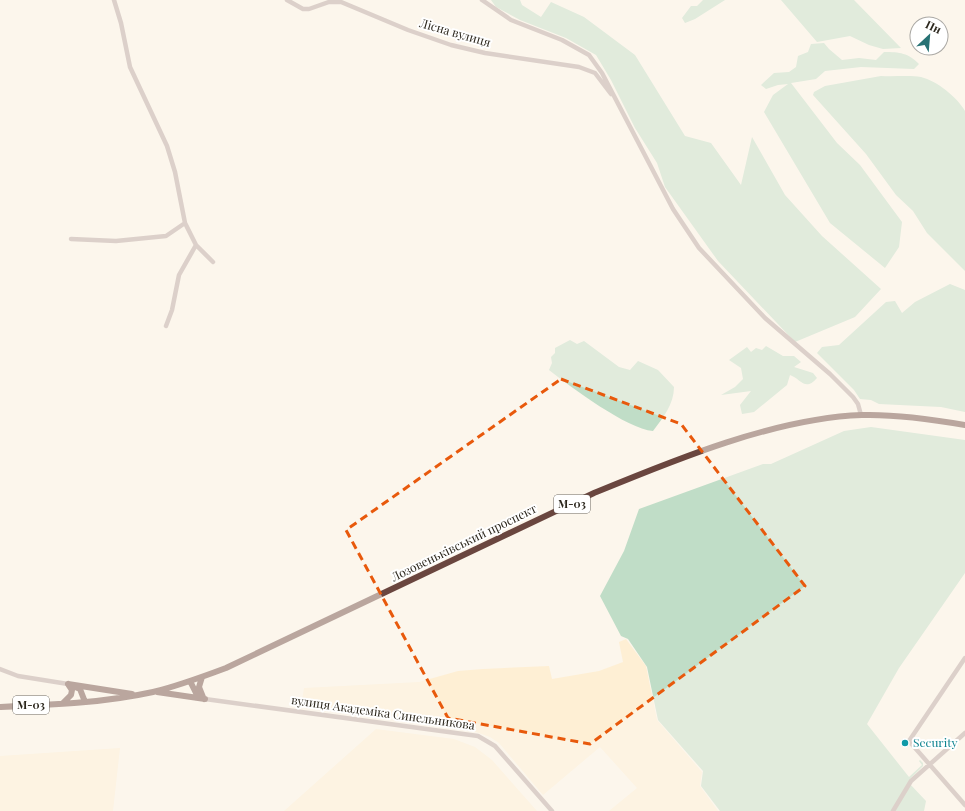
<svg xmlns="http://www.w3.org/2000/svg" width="965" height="811" font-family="'Playfair Display',serif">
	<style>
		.built { fill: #feefd4 }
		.green { fill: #c0ddc7 }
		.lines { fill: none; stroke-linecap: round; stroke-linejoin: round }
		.minor { stroke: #b7a39f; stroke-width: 4.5 }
		.highway { stroke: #6a463f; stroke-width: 6 }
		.marked { fill: none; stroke: #e8590c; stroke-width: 3; stroke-dasharray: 8 5; stroke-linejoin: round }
		.culture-dot { fill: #0f9aa8; stroke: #fff; stroke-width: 1.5 }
		.labels { text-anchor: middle; stroke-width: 4; stroke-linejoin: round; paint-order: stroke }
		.shield { fill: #fff; stroke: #6b6760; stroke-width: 1 }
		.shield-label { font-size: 11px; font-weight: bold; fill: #2b261c }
		.street-label { font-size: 12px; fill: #2b261c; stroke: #fff }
		.culture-label { font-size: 12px; fill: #0d838f; stroke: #fff; text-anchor: start }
	</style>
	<rect width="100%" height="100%" fill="#fcf6ec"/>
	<path class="built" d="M626,639L646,666L657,720L702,772L700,786L718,811H609L637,788L600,747L543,795L499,743L490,737L465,728L301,707L304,688L419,682L458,671L483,669L549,666L552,679L599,671L623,662L619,642Z
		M376,729L454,739L475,747L492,760L537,811H284Z
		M120,748L113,811H0V756Z"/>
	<path class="green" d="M491,0H520L522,5L541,17L551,2L584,17L635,55L685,136L711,143L741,185L752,137L785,195L822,236L881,289L855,317L795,342L718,261L665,187L657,163L635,128L611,80L596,55L566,38L520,20L496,7Z
		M703,0H725L695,19L685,23L682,18L691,6H697Z
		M781,0H854L901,48L883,49L869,45L850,36L817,42Z
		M824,43L829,49L842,60L859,58L876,60L884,52C900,52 908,53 919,64L914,69L861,67L825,71L816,79L791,83L837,143L860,165L902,222L899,247L885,268L830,223L764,112L773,95L788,84L778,85L766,89L761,85L774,73L789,72L796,67L798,56L808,52L811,44Z
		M881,76C894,77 909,75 921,77C937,81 957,97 965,111V271L927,233L913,211L896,195L866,154L813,95L814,92L825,86Z
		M950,284L965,290V412L941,407L879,404L871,400L860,399L854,390L817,353L822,347L839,345L886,302L895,301L902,313L915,302Z
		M570,340L577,344L584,341L619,367L630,370L638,361L658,370L674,387C674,404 663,418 653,431C627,429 571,387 549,370L552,363L551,357L555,353V348Z
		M766,346L783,356H794L801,362L794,367L813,373L817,378C805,392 801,379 790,375L787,385L754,412L742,414L740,405L751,391L721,395L735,387L743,379L741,368L729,360L747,347L751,352L756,348L762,350Z
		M871,427L965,440V573L899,668L867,724L909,777L922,765L919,761L920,760L923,763V766L910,779L909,783L926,801L924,811H720L701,786L703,771L658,720L647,667L628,639L621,636L600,596L624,551L639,509L763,464H771L844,431Z"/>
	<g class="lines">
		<path class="minor" d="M114,0L121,23L130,67L167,146L175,172L185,223L196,245L213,262
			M287,0L303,9H309L329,2H341L408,30L451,45L485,53L579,67L595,73L611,94
			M482,0L511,20L562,40L589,55L602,73L673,209L699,248L765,318L830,374L853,397L858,404L861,415
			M71,239L116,241L166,236L185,223
			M166,326L172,310L179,275L196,245
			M965,658L909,741L965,805
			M0,669L18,676L68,684
			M205,699L478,736L495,746L552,811
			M893,811L911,781L965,733"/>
		<path class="highway" d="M202,677L199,687L203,697
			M190,681L196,693L204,699
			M68,684L132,694
			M73,686L80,689L85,702
			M157,692L205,699
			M63,703L71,695L72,690L68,684
			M0,707C51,705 103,703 153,692C178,686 202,677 226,668L594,493C674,460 775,418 862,415C897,414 931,419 965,425"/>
	</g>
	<path d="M0 0H965V811H0ZM561,379L681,424L805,586L590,744L448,718L346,530Z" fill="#fcf6ec" fill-opacity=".55" fill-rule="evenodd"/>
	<path class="marked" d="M561,379L681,424L805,586L590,744L448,718L346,530Z"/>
	<circle class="culture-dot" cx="905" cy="743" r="4"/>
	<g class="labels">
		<g class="shield">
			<rect x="554" y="495" width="36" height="18" rx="3"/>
			<rect x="13" y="696" width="36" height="18" rx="3"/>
		</g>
		<g class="shield-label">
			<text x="572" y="508">М-03</text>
			<text x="31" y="709">М-03</text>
		</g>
		<g class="street-label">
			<text transform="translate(455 33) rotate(16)" y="4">Лісна вулиця</text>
			<text transform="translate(464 543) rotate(-26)" y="4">Лозовеньківський проспект</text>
			<text transform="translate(383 713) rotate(8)" y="4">вулиця Академіка Синельникова</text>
		</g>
		<g class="culture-label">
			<text x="913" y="747">Security</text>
		</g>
	</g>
	<g transform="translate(929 36) rotate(26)"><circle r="19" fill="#ffffff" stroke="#aaa8a4"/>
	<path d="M0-3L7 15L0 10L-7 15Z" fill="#277274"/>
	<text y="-6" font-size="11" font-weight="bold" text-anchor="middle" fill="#2b261c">Пн</text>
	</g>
</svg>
